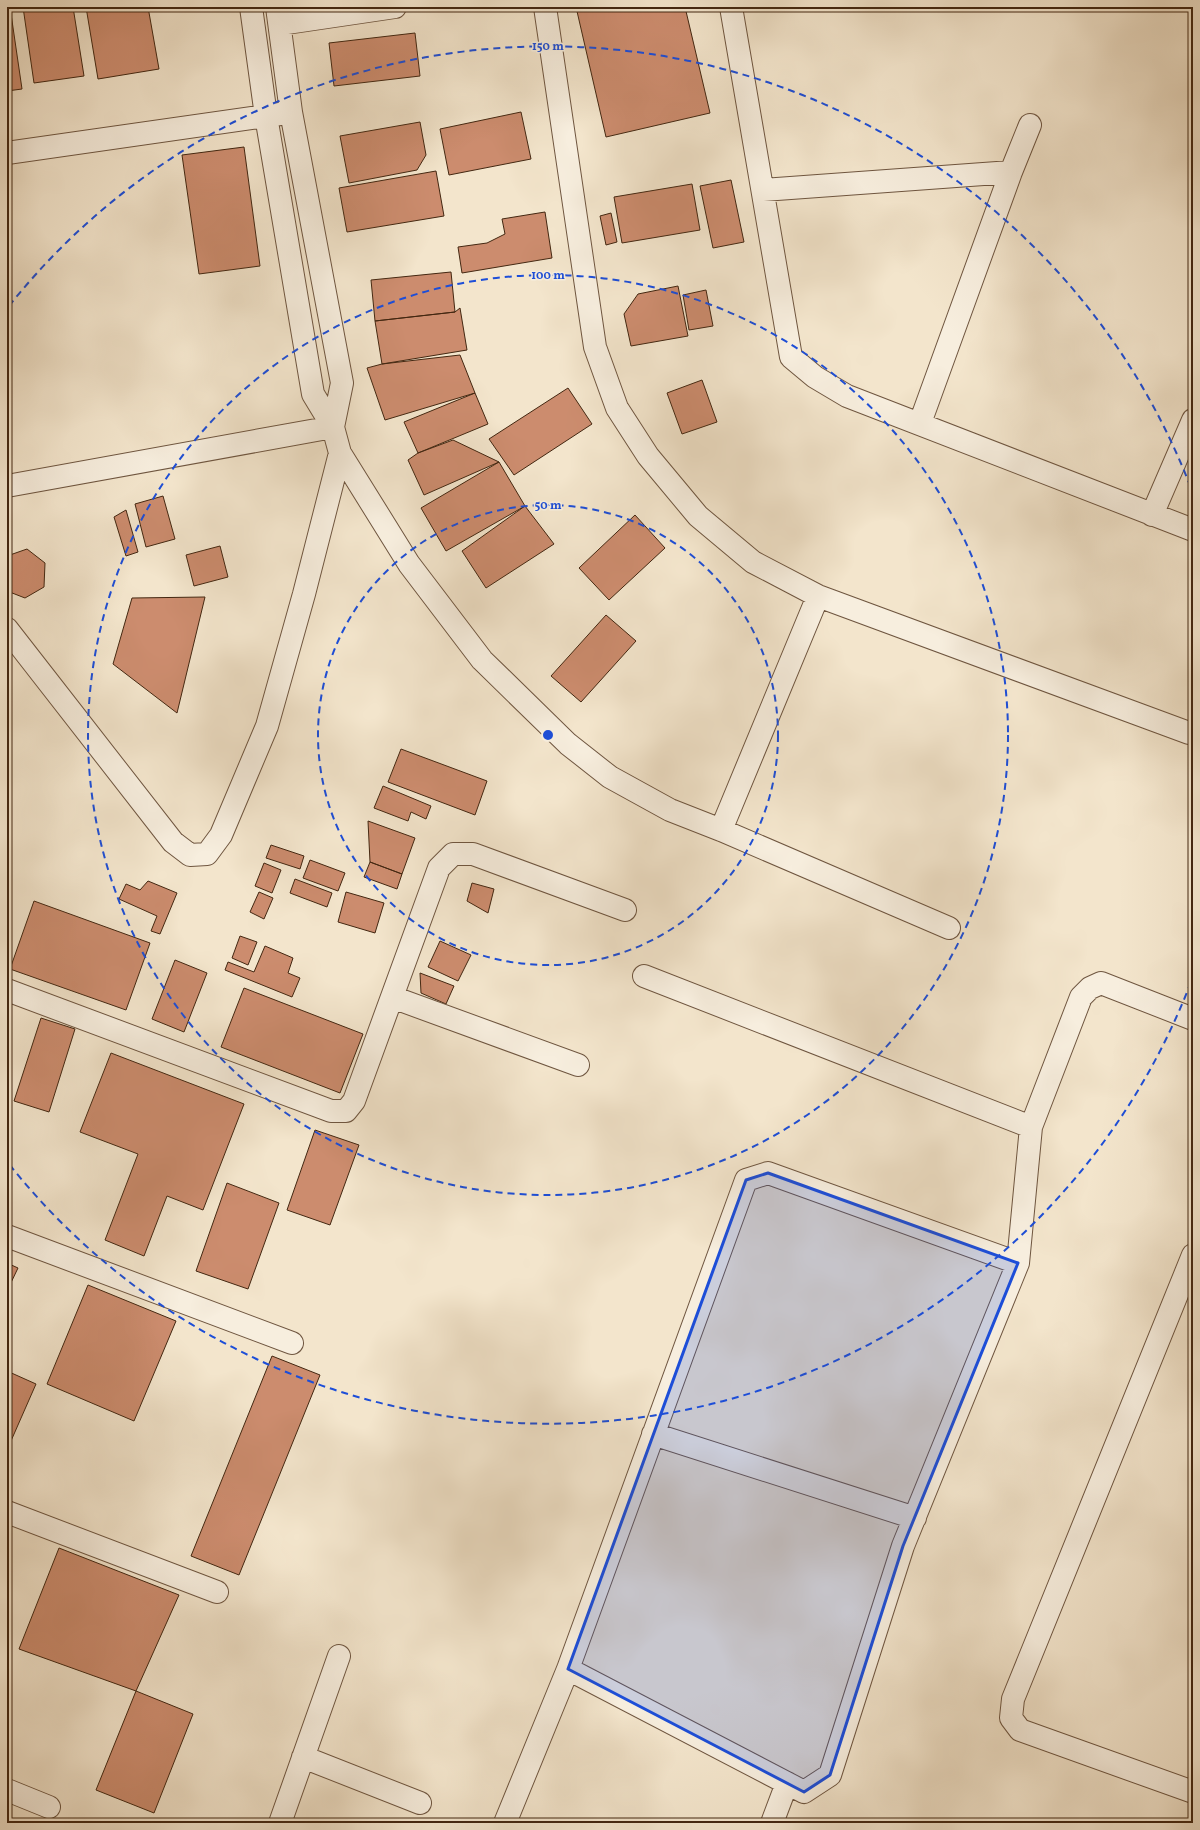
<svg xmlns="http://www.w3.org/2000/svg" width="1200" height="1830" font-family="Vollkorn,serif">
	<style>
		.building { fill: #cc8c6e; stroke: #432711 }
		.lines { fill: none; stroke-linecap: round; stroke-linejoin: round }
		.minor-casing { stroke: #6f5640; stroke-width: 24 }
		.minor { stroke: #f7eede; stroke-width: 22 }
		.marked { fill: #1d4ed8; fill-opacity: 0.2; stroke: #1d4ed8; stroke-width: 3; stroke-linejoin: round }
		.ring { fill: none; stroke: #1d4ed8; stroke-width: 2; stroke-dasharray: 7 5 }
		.centre { fill: #1d4ed8; stroke: #f7eede; stroke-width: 2 }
		.ring-label { font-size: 12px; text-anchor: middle; font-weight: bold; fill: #1d4ed8; stroke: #f7eede; stroke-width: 3; stroke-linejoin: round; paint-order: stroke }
	</style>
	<rect width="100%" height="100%" fill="#f3e5cc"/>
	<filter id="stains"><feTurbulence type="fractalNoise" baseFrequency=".005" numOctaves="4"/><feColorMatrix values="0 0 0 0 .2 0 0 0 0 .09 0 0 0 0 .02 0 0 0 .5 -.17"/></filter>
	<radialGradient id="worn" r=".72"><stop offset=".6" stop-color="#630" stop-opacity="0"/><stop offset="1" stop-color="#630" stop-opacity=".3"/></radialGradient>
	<path class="building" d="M7,7H10L22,89L7,91Z
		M23,7H73L84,76L34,83Z
		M86,7H148L159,69L98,79Z
		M576,7H685L710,113L606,137Z
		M415,33L420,76L334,86L329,43Z
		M521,112L531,159L449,175L440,129Z
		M420,122L426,155L417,170L349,183L340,136Z
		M244,147L260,266L199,274L182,155Z
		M436,171L444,216L347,232L339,188Z
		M731,180L744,242L713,248L700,186Z
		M692,184L700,230L622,243L614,197Z
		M545,212L552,258L462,273L458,247L487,243L505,234L502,219Z
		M611,213L617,242L606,245L600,216Z
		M451,272L455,312L375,321L371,280Z
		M678,286L688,336L631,346L624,314L638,294Z
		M706,290L713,326L689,330L683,295Z
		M460,308L467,350L382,364L375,321L455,312Z
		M460,355L475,393L385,420L367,368L382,364Z
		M702,380L717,422L682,434L667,393Z
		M568,388L592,424L514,475L489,439Z
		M475,393L488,424L418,453L404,422Z
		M453,440L499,462L424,495L408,460L418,453Z
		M499,462L525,506L446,551L421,508Z
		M163,496L175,539L146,547L135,504Z
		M525,506L554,544L486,588L462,551Z
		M126,510L138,552L126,556L114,517Z
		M635,515L665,548L609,600L579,568Z
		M220,546L228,577L194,586L186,555Z
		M27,549L45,563L44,587L25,598L7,591V556Z
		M205,597L177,713L113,664L132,598Z
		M606,615L636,641L581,702L551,676Z
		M401,749L487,781L475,815L388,782Z
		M383,786L431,806L426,819L411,812L408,821L374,808Z
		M368,821L415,838L402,874L370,862Z
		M271,845L304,856L300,869L266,858Z
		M310,860L345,873L338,891L303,878Z
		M370,862L402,874L397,889L364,877Z
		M264,863L281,870L272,893L255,886Z
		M295,879L332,893L327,907L290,893Z
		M148,881L177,893L160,934L151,931L157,916L119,899L126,884L140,890Z
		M472,883L494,889L488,913L467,901Z
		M259,892L273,898L264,919L250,912Z
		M346,892L384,903L375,933L338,922Z
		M34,901L150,943L126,1010L10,969Z
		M240,936L257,942L248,965L232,958Z
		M440,941L471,955L458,981L428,967Z
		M265,946L293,958L288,973L300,978L292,997L225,970L228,962L254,972Z
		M175,960L207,973L184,1032L152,1019Z
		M420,973L454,986L446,1004L421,993Z
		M244,988L363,1034L340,1093L221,1047Z
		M41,1018L75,1029L49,1112L14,1101Z
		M111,1053L244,1104L203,1210L167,1196L144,1256L105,1240L138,1154L80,1132Z
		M315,1130L359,1145L330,1225L287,1210Z
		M227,1183L279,1203L248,1289L196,1271Z
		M7,1263L18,1268L7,1291Z
		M88,1285L176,1321L134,1421L47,1384Z
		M272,1356L320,1375L239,1575L191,1556Z
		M7,1371L36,1384L7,1450Z
		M59,1548L179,1595L136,1691L19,1649Z
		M136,1691L193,1714L154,1813L96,1790Z"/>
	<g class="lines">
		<g class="minor-casing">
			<path id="minor" d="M251,7L266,116L313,394L333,427L340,453L409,564L482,660L568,744L610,777L670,810L721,830L949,928
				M277,7L291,112L342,383L333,427
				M545,7L595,347L617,408L648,456L698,516L753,562L818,596L1189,733
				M731,7L791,357L815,377L847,396L1193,530
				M280,24L395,7
				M7,153L280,114
				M763,190L1011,172
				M920,423L1011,172L1030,125
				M7,486L333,427
				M1152,515L1193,420
				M7,629L173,842L190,855L207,854L221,835L267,726L304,594L340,453
				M721,830L818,596
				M644,976L1031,1127
				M7,990L331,1111H346L354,1101L439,868L453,854H473L625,910
				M392,997L578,1065
				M7,1236L292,1343
				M1193,1255L1013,1699L1011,1718L1020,1730L1193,1792
				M653,1434L915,1518
				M7,1512L217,1592
				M568,1669L804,1792L830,1775L903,1546L1018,1263L1031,1127L1081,997L1090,988L1101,983L1193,1019
				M303,1757L420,1803
				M7,1790L49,1807
				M280,1823L339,1656
				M505,1823L568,1669L746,1180L768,1173L1018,1263
				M772,1823L787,1783"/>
		</g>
		<use href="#minor" class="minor"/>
	</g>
	<path class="marked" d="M768,1173L1018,1263L903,1546L830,1775L804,1792L568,1669L746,1180Z"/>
	<g class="ring">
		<circle cx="548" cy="735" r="230"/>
		<circle cx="548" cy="735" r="460"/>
		<path d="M1191 982A689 689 0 0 1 9 1164M9 306A689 689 0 0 1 1191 488"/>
	</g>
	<circle cx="548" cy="735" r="6" class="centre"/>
	<g class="ring-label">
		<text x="548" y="50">150 m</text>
		<text x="548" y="279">100 m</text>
		<text x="548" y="509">50 m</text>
	</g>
	<rect width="1200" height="1830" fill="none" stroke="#f3e5cc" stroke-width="24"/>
	<rect x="8" y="8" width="1184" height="1814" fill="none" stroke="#432711" stroke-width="2"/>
	<rect x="12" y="12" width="1176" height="1806" fill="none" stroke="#432711"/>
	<rect width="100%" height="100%" filter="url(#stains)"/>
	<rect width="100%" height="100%" fill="url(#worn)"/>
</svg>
